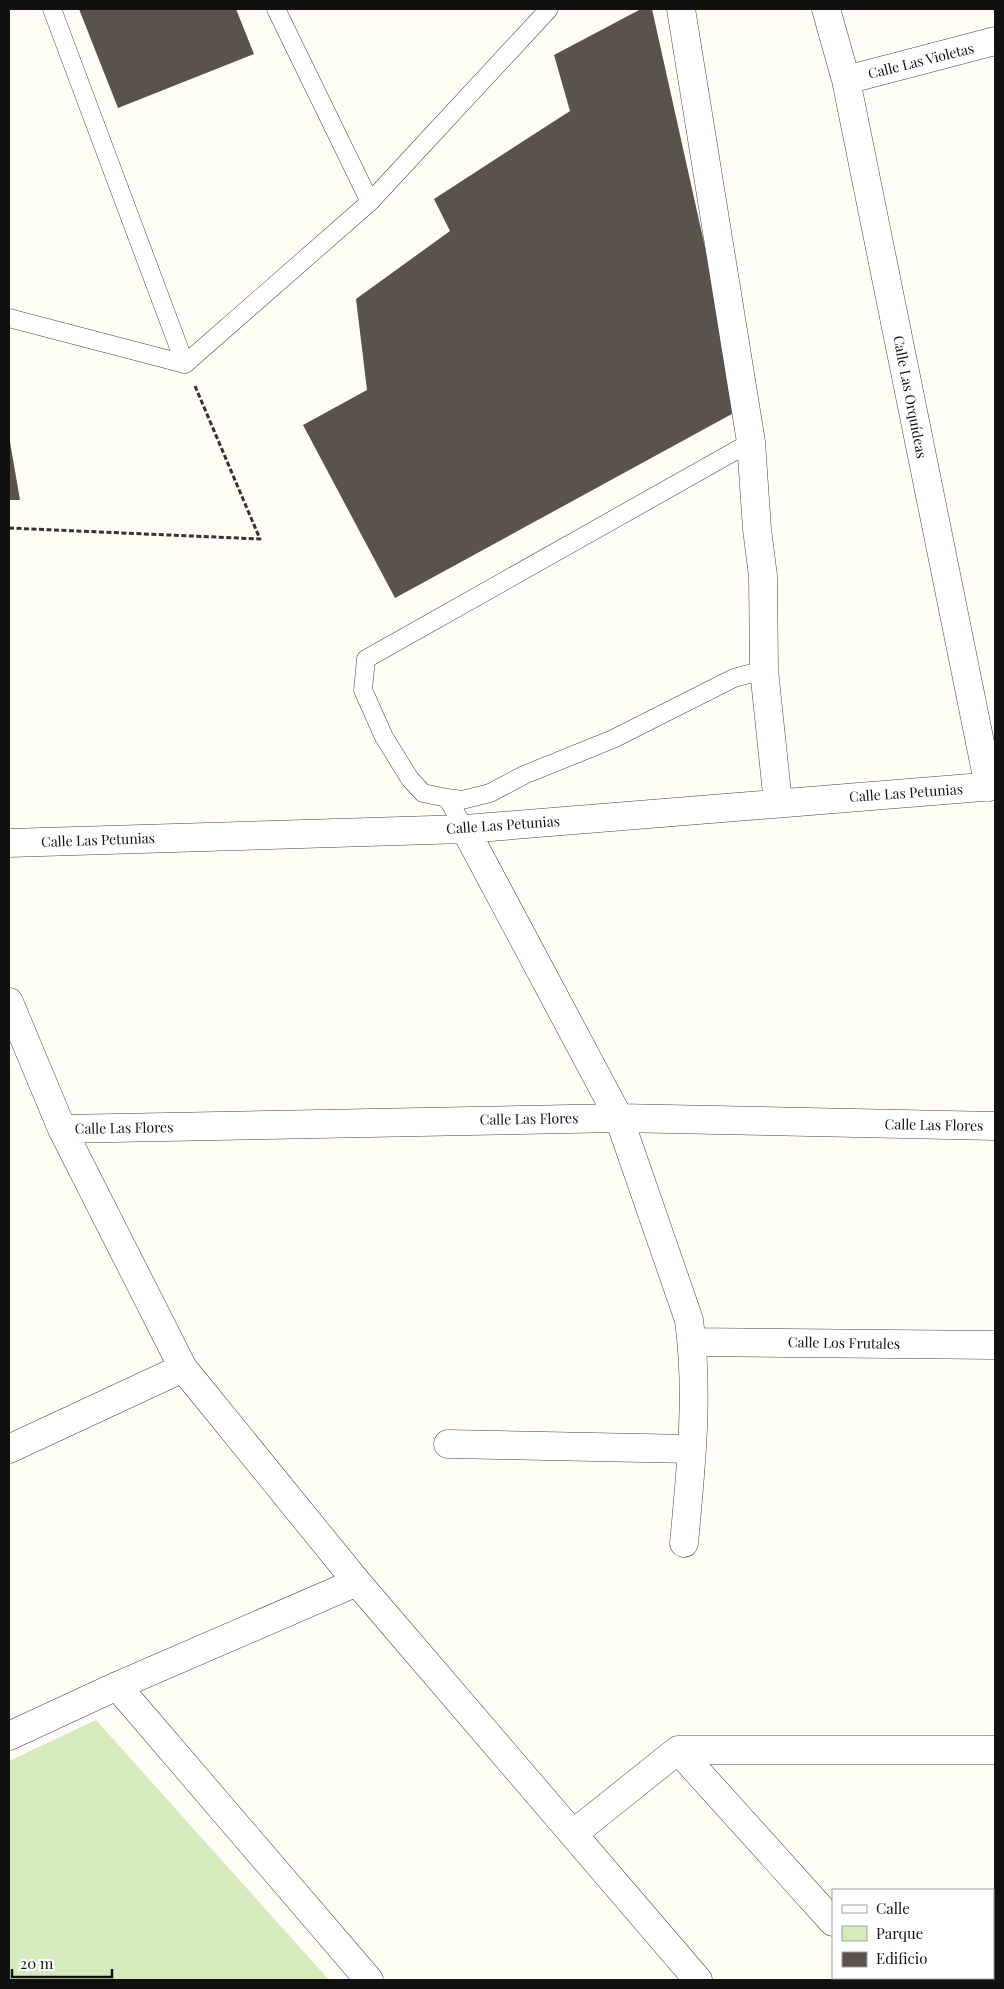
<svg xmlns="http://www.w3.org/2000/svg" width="1004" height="1989" font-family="'Playfair Display',serif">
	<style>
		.green { fill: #d5ebbd }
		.building { fill: #5a524d }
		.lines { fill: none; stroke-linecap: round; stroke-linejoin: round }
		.service-casing { stroke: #444; stroke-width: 19 }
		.minor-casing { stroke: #444; stroke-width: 29 }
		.path { stroke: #333; stroke-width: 3; stroke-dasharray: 5 2.5; stroke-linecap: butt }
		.service { stroke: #fff; stroke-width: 18 }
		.minor { stroke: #fff; stroke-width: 28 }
		.labels { text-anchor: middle; stroke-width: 5; stroke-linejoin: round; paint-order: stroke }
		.street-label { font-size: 14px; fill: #111; stroke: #fff }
	</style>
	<rect width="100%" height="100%" fill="#fffdf5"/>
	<path class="green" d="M96,1720L329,1980H9V1761Z"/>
	<path class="building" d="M79,9H236L254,54L118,108Z
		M641,9H652L741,409L395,598L303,425L367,390L356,299L450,231L434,199L570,111L554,55Z
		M9,442H10L20,500H9Z"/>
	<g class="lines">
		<g class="service-casing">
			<path id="service" d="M52,9L185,364
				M276,9L370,202
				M9,318L185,364
				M185,364L370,202L549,9
				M447,798L423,793L410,779L384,737L363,690L366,659L751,442
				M465,829L447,798L462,800L490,793L524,775L613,739L734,678L764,670"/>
		</g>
		<g class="minor-casing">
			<path id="minor" d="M681,9L751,442L757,529L763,576L764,670L778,803
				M826,9L846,80L989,787
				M846,80L995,41
				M465,829L619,1118L689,1320C699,1393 691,1469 684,1543
				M9,843L465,829L995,786
				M9,1002L62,1129L183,1368L357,1582L698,1980
				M62,1129L619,1118L995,1126
				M692,1342L995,1345
				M448,1444L692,1449
				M9,1449L183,1368
				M117,1686L369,1980
				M9,1736L117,1686L357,1582
				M678,1750L833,1922
				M573,1834L678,1750H995
				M883,1978L886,1980"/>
		</g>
		<path class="path" d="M9,528L260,539L195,386"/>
		<use href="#service" class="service"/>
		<use href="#minor" class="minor"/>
	</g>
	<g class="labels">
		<g class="street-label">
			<text transform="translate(921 61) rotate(-14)" y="5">Calle Las Violetas</text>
			<text transform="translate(910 397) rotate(79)" y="5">Calle Las Orquídeas</text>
			<text transform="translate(906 793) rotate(-4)" y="5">Calle Las Petunias</text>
			<text transform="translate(503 825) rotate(-4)" y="5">Calle Las Petunias</text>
			<text transform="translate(98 840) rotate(-2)" y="5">Calle Las Petunias</text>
			<text transform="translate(529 1119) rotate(-1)" y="5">Calle Las Flores</text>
			<text transform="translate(934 1125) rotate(1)" y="5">Calle Las Flores</text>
			<text transform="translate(124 1128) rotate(-1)" y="5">Calle Las Flores</text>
			<text transform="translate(844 1343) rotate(1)" y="5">Calle Los Frutales</text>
		</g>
	</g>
	<rect width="1004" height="1989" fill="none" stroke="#111111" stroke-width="20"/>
	<rect x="832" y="1889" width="162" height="90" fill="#ffffff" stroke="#a0a0a0"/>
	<rect x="842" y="1905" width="25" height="8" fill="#ffffff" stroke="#a0a0a0"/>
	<text x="876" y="1914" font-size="15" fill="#111111">Calle</text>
	<rect x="842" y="1926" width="25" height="15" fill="#d5ebbd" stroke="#a0a0a0"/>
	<text x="876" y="1939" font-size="15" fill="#111111">Parque</text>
	<rect x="842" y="1952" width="25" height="15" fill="#5a524d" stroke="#a0a0a0"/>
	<text x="876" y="1964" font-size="15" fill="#111111">Edificio</text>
	<path d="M12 1969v8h100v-8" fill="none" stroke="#111111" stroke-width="2.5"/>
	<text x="20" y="1969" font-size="15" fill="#111111" stroke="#ffffff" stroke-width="4" paint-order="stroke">20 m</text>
</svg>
